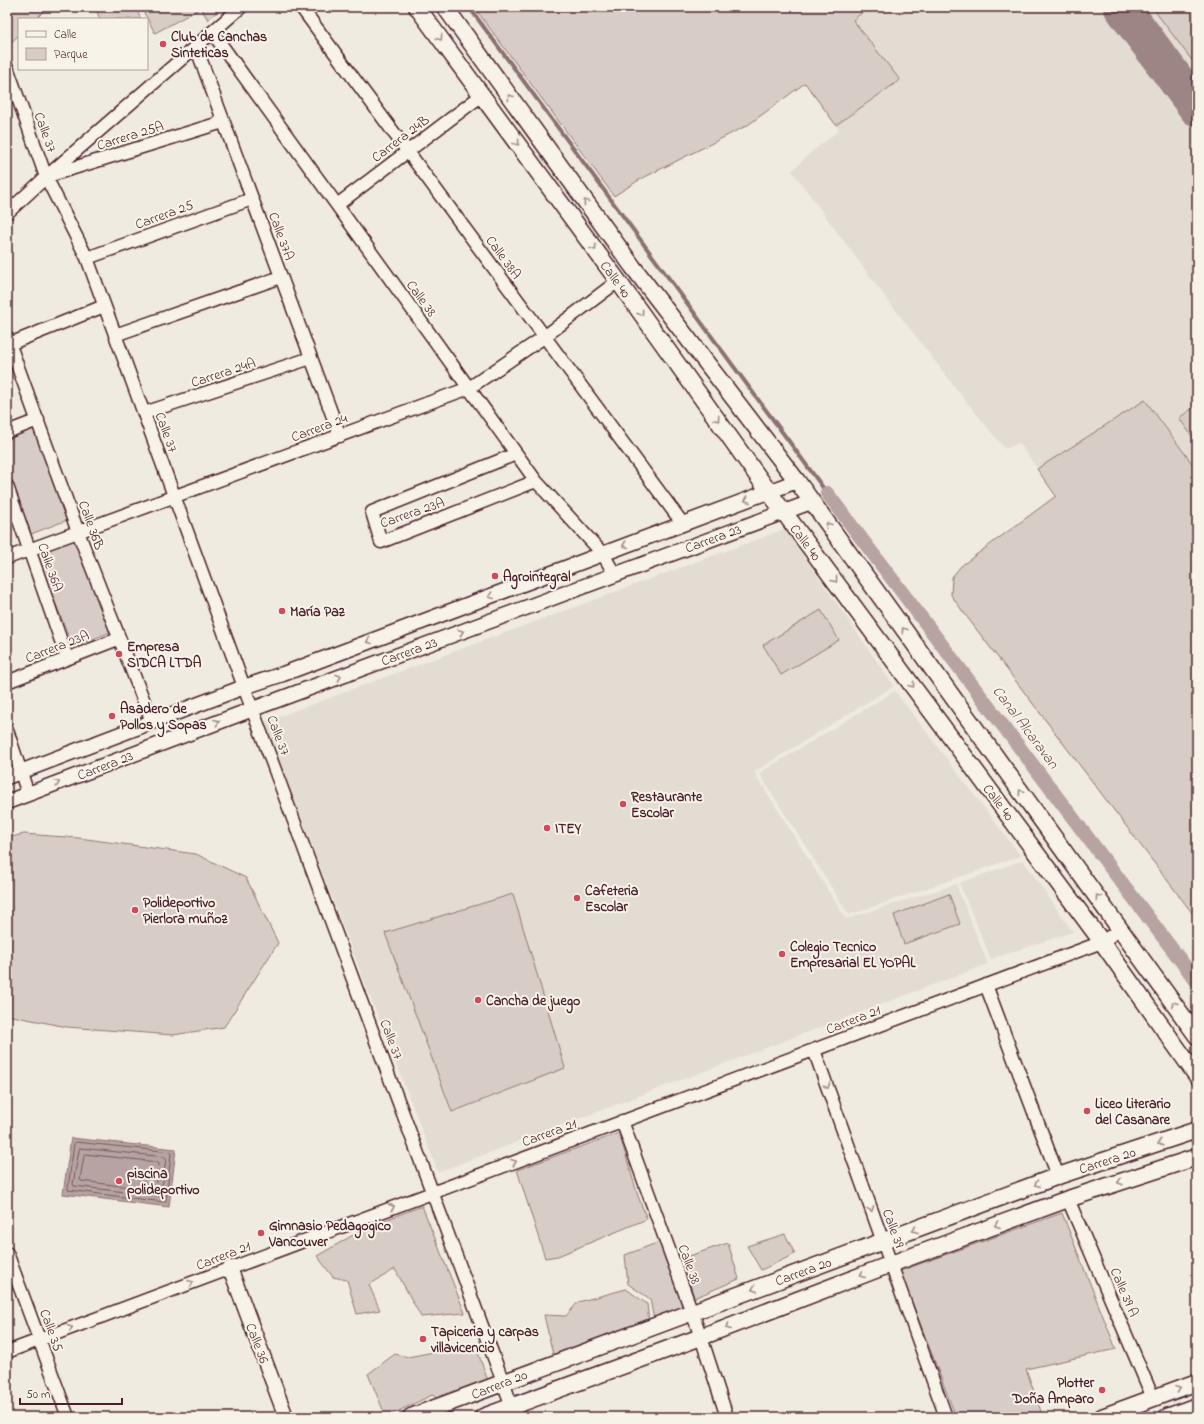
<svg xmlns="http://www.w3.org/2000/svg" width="1204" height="1424" font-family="'Indie Flower',sans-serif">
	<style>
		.built { fill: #e3dcd2 }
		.green { fill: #d8cdc6; stroke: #917678 }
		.water { fill: #b7a4a2; stroke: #8b6f72 }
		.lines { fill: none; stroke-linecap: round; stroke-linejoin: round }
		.shore { stroke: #76545b; stroke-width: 1 }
		.stream { stroke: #8b6f72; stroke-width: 4 }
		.canal { stroke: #b7a4a2; stroke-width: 14 }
		.taxiway { stroke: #9d8586; stroke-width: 37 }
		.minor-casing { stroke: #4a1f2b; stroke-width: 15 }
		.tertiary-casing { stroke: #4a1f2b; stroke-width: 17 }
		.secondary-casing { stroke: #4a1f2b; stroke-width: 19 }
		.minor { stroke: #f7f3e8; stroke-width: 12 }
		.tertiary { stroke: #f7f3e8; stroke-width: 14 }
		.secondary { stroke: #f7f3e8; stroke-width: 16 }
		.oneway { stroke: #a0898a }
		.poi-dot { fill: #d1495b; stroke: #f7f3e8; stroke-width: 1.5 }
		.labels { text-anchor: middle; stroke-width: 4; stroke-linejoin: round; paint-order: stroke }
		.poi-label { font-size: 14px; font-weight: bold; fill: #4a1f2b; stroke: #f7f3e8; text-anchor: start }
		.street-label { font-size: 14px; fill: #4a1f2b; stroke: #f7f3e8 }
		.water-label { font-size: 15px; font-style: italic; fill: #704e55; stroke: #f7f3e8 }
	</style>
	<rect width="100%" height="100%" fill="#f0ebe0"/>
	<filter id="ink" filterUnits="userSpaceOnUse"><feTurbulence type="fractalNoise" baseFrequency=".025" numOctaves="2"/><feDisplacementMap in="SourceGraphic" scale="8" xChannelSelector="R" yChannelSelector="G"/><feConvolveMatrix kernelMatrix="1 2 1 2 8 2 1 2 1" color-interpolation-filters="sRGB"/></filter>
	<g filter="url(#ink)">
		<path class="built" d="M474,7H1197V918L1033,705L961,609L951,595L952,577L961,566L1056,495L1019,443L1005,449L961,395L877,286L792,171L809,154L839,130L805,83L748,125L639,180L614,196Z
			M785,529L894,686L754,772L846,919L956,884L988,964L438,1172L264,722Z
			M895,691L1021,856L849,915L759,773Z
			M1023,860L1073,932L991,959L959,883Z"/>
		<path class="green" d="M7,7H48L36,19H19V35L7,46Z
			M95,7H135L141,19H100Z
			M141,7H222L208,20L201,8L155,33Z
			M474,7H869L853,20L900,80L836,125L805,83L748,125L639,180L614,196Z
			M1152,7H1197V67Z
			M1145,400L1197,470L1196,918L961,609L951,595L952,577L961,566L1056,496L1037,469Z
			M1197,405V443L1179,418Z
			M35,423L70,519L31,534L7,467V434Z
			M76,538L113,631L73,647L36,555Z
			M821,610L839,640L781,675L763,645Z
			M24,834L79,838L196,854L246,878L278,943L224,1027L173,1035L67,1027L7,1015V838Z
			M513,894L565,1068L452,1112L385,933Z
			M949,894L960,924L904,944L894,915Z
			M619,1133L638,1196L647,1219L558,1256L545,1258L517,1170Z
			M422,1206L465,1313L421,1317L395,1269L369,1285L380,1310L357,1314L347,1280L333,1277L317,1256L367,1227Z
			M1062,1213L1116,1349L1026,1369L1043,1417H956L900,1271Z
			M785,1234L795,1254L761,1270L747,1246Z
			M662,1241L683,1309L654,1320L650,1299L628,1284L625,1255Z
			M728,1243L739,1279L694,1298L683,1258Z
			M626,1289L647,1304L649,1323L555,1363L544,1315L566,1316L578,1302Z
			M475,1344L490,1387L448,1404L432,1395L386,1417L368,1374L395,1354L408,1357Z"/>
		<path class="water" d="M71,1138L176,1149L169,1207L63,1194Z"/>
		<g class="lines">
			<path class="shore" d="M76,1142L171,1152V1154L166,1201L164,1202L68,1190V1188L74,1144Z
				M80,1148L165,1157L166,1159L161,1195L159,1196L74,1186L73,1184L79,1150Z
				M85,1154L158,1162L159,1164L156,1188L154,1190L81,1181L80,1179L84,1156Z"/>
			<path class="stream" d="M469,7L827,493"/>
			<path class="canal" d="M827,493L1197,982"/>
			<path class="taxiway" d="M1122,7L1197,108"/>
			<g class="minor-casing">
				<path id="minor" d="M301,7L683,524
					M212,32L536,481L603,554L615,575
					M196,47L340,436
					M7,67L46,177L87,258L244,687L516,1417
					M51,175L223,122
					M337,205L482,95
					M7,213L46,177L241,7
					M87,258L252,199
					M115,335L281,277
					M7,337L78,532L152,722
					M7,345L104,306
					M144,413L311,358
					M7,432L38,420
					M516,454L372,512L381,542L536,481
					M7,486L67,658
					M7,558L469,388L544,337L618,281
					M7,682L118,639
					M7,730L28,794
					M986,985L1058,1176
					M814,1050L946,1417
					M622,1121L701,1337L727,1417
					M1068,1199L1153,1398
					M7,1253L68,1417
					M7,1352L1102,942L1120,929"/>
			</g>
			<g class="tertiary-casing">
				<path id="tertiary" d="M7,777L244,687L283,674L797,481
					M7,802L253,709L811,502
					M230,1268L286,1417"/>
			</g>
			<g class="secondary-casing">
				<path id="secondary" d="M417,7L618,281L769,492L1102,942L1197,1076
					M445,7L633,267L797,481L1197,1036
					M411,1417L1058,1176L1197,1130
					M483,1417L701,1337L891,1264L1068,1199L1197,1157
					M1102,1417L1197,1382
					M1167,1417L1197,1406"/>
			</g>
			<use href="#minor" class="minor"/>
			<use href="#tertiary" class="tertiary"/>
			<use href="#secondary" class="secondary"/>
		</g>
		<defs><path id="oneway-chevron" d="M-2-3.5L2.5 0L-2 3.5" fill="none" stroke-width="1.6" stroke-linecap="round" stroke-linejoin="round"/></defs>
		<g class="oneway">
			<use href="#oneway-chevron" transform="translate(440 38) rotate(54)"/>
			<use href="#oneway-chevron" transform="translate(510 97) rotate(-126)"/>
			<use href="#oneway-chevron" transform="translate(517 143) rotate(54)"/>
			<use href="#oneway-chevron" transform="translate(586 202) rotate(-126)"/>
			<use href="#oneway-chevron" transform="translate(594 248) rotate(54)"/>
			<use href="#oneway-chevron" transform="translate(641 313) rotate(54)"/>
			<use href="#oneway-chevron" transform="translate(717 419) rotate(54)"/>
			<use href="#oneway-chevron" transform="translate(747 500) rotate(160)"/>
			<use href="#oneway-chevron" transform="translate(828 525) rotate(-126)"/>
			<use href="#oneway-chevron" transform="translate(625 545) rotate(160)"/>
			<use href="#oneway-chevron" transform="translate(835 580) rotate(53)"/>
			<use href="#oneway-chevron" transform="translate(491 596) rotate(159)"/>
			<use href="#oneway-chevron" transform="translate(904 630) rotate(-126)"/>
			<use href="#oneway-chevron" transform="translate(461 632) rotate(-20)"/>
			<use href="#oneway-chevron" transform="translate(369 641) rotate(159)"/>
			<use href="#oneway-chevron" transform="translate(339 677) rotate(-20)"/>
			<use href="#oneway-chevron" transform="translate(912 685) rotate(53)"/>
			<use href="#oneway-chevron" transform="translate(217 722) rotate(-21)"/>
			<use href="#oneway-chevron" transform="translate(57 783) rotate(-21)"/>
			<use href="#oneway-chevron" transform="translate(1021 792) rotate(-126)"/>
			<use href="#oneway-chevron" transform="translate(1098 897) rotate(-126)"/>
			<use href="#oneway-chevron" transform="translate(1174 1004) rotate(-126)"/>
			<use href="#oneway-chevron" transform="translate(827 1086) rotate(70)"/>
			<use href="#oneway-chevron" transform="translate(1160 1143) rotate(162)"/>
			<use href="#oneway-chevron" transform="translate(514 1162) rotate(-20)"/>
			<use href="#oneway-chevron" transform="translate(1120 1182) rotate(162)"/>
			<use href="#oneway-chevron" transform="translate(1037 1184) rotate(159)"/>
			<use href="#oneway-chevron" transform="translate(392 1207) rotate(-21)"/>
			<use href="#oneway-chevron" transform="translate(871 1209) rotate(70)"/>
			<use href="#oneway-chevron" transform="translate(997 1225) rotate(160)"/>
			<use href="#oneway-chevron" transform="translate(915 1230) rotate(159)"/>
			<use href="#oneway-chevron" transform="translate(862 1275) rotate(159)"/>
			<use href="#oneway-chevron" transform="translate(191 1283) rotate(-21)"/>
			<use href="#oneway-chevron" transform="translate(754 1289) rotate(160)"/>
			<use href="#oneway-chevron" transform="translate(728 1327) rotate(159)"/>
			<use href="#oneway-chevron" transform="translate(70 1328) rotate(-21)"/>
			<use href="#oneway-chevron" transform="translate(1178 1389) rotate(-20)"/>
		</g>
	</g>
	<g class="poi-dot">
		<circle cx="163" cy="44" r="4"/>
		<circle cx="495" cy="576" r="4"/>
		<circle cx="282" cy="611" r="4"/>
		<circle cx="119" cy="654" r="4"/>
		<circle cx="112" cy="716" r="4"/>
		<circle cx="623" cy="804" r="4"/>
		<circle cx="547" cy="828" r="4"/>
		<circle cx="577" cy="898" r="4"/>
		<circle cx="135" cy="910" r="4"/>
		<circle cx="782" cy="954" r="4"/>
		<circle cx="478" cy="1000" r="4"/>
		<circle cx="1087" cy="1111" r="4"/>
		<circle cx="119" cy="1181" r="4"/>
		<circle cx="261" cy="1233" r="4"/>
		<circle cx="423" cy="1339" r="4"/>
		<circle cx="1102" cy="1390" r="4"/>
	</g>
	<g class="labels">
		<g class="poi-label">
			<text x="171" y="41">Club de Canchas<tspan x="171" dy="16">Sinteticas</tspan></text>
			<text x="503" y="581">Agrointegral</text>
			<text x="290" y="616">María Paz</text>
			<text x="127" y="651">Empresa<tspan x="127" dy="16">SIDCA LTDA</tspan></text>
			<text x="120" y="713">Asadero de<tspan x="120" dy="16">Pollos y Sopas</tspan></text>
			<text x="631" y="801">Restaurante<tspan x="631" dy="16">Escolar</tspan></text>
			<text x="555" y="833">ITEY</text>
			<text x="585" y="895">Cafeteria<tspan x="585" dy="16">Escolar</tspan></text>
			<text x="143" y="907">Polideportivo<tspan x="143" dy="16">Pierlora muñoz</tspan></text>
			<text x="790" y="951">Colegio Tecnico<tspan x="790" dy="16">Empresarial EL YOPAL</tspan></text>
			<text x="486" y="1005">Cancha de juego</text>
			<text x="1095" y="1108">Liceo Literario<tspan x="1095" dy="16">del Casanare</tspan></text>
			<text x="127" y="1178">piscina<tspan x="127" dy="16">polideportivo</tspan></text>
			<text x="269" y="1230">Gimnasio Pedagogico<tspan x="269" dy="16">Vancouver</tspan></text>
			<text x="431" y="1336">Tapiceria y carpas<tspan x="431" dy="16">villavicencio</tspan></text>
			<text x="1094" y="1387" text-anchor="end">Plotter<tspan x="1094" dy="16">Doña Amparo</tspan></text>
		</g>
		<g class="street-label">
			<text transform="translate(46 132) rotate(70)" y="5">Calle 37</text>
			<text transform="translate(130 135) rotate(-17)" y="5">Carrera 25A</text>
			<text transform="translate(400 138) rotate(-37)" y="5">Carrera 24B</text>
			<text transform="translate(164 214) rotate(-20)" y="5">Carrera 25</text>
			<text transform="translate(282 236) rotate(70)" y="5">Calle 37A</text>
			<text transform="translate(504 257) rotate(54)" y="5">Calle 38A</text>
			<text transform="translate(616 279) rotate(54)" y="5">Calle 40</text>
			<text transform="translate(422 298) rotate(54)" y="5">Calle 38</text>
			<text transform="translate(223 372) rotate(-18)" y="5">Carrera 24A</text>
			<text transform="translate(319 427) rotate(-20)" y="5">Carrera 24</text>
			<text transform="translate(167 432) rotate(70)" y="5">Calle 37</text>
			<text transform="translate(412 512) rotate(-19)" y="5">Carrera 23A</text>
			<text transform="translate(92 525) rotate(70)" y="5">Calle 36B</text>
			<text transform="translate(713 538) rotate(-20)" y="5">Carrera 23</text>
			<text transform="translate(806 542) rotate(53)" y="5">Calle 40</text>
			<text transform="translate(51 567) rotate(71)" y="5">Calle 36A</text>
			<text transform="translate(57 646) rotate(-21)" y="5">Carrera 23A</text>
			<text transform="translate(409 651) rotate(-20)" y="5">Carrera 23</text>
			<text transform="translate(279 735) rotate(69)" y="5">Calle 37</text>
			<text transform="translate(105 765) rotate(-21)" y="5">Carrera 23</text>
			<text transform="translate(999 802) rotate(53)" y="5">Calle 40</text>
			<text transform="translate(853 1019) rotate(-21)" y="5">Carrera 21</text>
			<text transform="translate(392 1039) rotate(69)" y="5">Calle 37</text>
			<text transform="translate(549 1132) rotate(-20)" y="5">Carrera 21</text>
			<text transform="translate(1107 1160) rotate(-18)" y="5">Carrera 20</text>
			<text transform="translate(894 1228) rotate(70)" y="5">Calle 39</text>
			<text transform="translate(223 1255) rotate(-21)" y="5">Carrera 21</text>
			<text transform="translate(690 1264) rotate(70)" y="5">Calle 38</text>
			<text transform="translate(803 1271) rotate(-20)" y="5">Carrera 20</text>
			<text transform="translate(1125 1292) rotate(67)" y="5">Calle 39 A</text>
			<text transform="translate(52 1330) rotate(70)" y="5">Calle 35</text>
			<text transform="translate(258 1343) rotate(69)" y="5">Calle 36</text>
			<text transform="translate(499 1384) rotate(-21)" y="5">Carrera 20</text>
		</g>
		<g class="water-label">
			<text transform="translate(1026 727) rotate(53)" y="5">Canal Alcaravan</text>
		</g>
	</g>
	<rect width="1204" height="1424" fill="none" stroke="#f7f3e8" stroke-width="24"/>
	<rect x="12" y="12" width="1180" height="1400" fill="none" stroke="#4a1f2b" stroke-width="1.5" filter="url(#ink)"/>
	<rect x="18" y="18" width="130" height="52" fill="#f7f3e8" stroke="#b29e9c"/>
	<rect x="26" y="31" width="20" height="6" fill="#f7f3e8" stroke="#b29e9c"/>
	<text x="54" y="38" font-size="12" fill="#4a1f2b">Calle</text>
	<rect x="26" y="48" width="20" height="12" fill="#d8cdc6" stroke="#b29e9c"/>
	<text x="54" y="58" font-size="12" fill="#4a1f2b">Parque</text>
	<path d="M20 1398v6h102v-6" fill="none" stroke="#4a1f2b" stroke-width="2"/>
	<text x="26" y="1398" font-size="12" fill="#4a1f2b" stroke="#f7f3e8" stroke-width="3" paint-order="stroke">50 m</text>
</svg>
